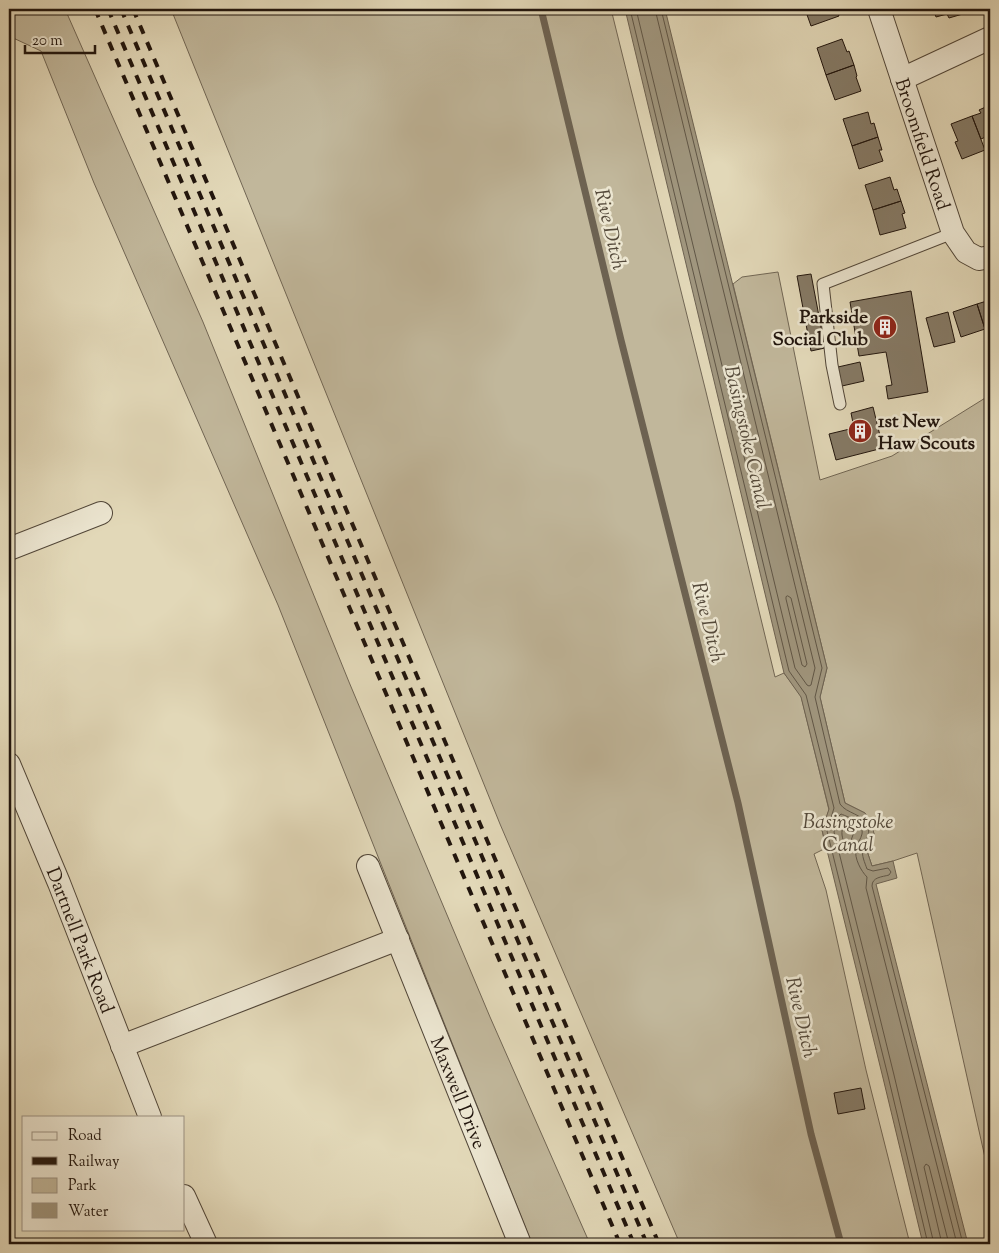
<svg xmlns="http://www.w3.org/2000/svg" width="999" height="1253" font-family="'Sorts Mill Goudy',serif">
	<style>
		.green { fill: #c1b79b; stroke: #716654 }
		.water { fill: #a0967e; stroke: #6d6251 }
		.lines { fill: none; stroke-linecap: round; stroke-linejoin: round }
		.shore { stroke: #605646; stroke-width: 1 }
		.stream { stroke: #6d6251; stroke-width: 7 }
		.building { fill: #857a66; stroke: #21150d }
		.service-casing { stroke: #514638; stroke-width: 13 }
		.minor-casing { stroke: #514638; stroke-width: 24 }
		.service { stroke: #ece6d1; stroke-width: 11 }
		.minor { stroke: #ece6d1; stroke-width: 22 }
		.rail { stroke: #21150d; stroke-width: 4; stroke-dasharray: 9 9; stroke-linecap: butt }
		.labels { text-anchor: middle; stroke-width: 5; stroke-linejoin: round; paint-order: stroke }
		.street-label { font-size: 19px; fill: #21150d; stroke: #ece6d1 }
		.poi-label { font-size: 19px; font-weight: bold; fill: #21150d; stroke: #ece6d1; text-anchor: end }
		.water-label { font-size: 20px; font-style: italic; fill: #54493a; stroke: #ece6d1 }
	</style>
	<rect width="100%" height="100%" fill="#e2d8b8"/>
	<filter id="stains"><feTurbulence type="fractalNoise" baseFrequency=".004" numOctaves="4"/><feColorMatrix values="0 0 0 0 .2 0 0 0 0 .09 0 0 0 0 .02 0 0 0 .5 -.17"/></filter>
	<radialGradient id="worn" r=".72"><stop offset=".6" stop-color="#630" stop-opacity="0"/><stop offset="1" stop-color="#630" stop-opacity=".3"/></radialGradient>
	<path class="green" d="M9,9H65L203,322L349,682L490,1017L590,1244H532L278,605L94,183L41,51L9,36Z
		M171,9H611L706,392L775,677L784,673L801,696L829,810L822,830L826,848L814,854L826,890L866,1070L910,1244H680L500,824Z
		M778,272L820,480L892,456L990,395V1180L917,853L893,861L872,866L867,851L874,834L865,813L845,803L820,697L827,668L733,284L742,277Z"/>
	<path class="water" d="M625,9H665L827,668L820,697L845,803L865,813L872,824L874,834L867,851L872,866L893,861L897,878L876,884L968,1244H923L883,1078L822,830L829,809L801,697L784,673Z"/>
	<g class="lines">
		<path class="shore" d="M630,9L789,671L806,695L834,808L827,831L888,1076L928,1244
			M636,9L795,668L807,685L809,686L811,685L815,668L655,9
			M661,9L822,668L815,697L840,804C847,814 862,813 868,826C871,835 864,841 863,849C861,855 865,863 867,869L873,871L888,868L891,872L889,875C882,877 872,877 872,886L963,1244
			M788,596L791,598L807,664L805,667L802,665L786,599V597Z
			M845,825L852,828L854,832L849,846L847,848L845,846C843,839 839,831 845,825Z
			M934,1244L894,1075L834,832L839,816L841,814C849,817 864,823 862,834C861,839 857,843 856,849C854,858 861,871 867,877L866,888L957,1244
			M942,1244L924,1167L926,1164L929,1166L949,1244"/>
		<path class="stream" d="M541,9L621,340L738,803L811,1134L841,1244"/>
	</g>
	<path class="building" d="M805,9H836L839,16L811,26Z
		M933,9H973V11L949,18L947,14L936,17Z
		M842,39L847,52L849,51L854,65L826,75L817,48Z
		M854,65L857,76L856,77L861,91L835,100L826,75Z
		M990,105V135L981,139L972,116L981,113L979,110Z
		M868,112L871,124L874,123L878,137L852,146L843,119Z
		M972,116L985,150L962,159L955,142L958,141L951,124Z
		M878,137L882,150H879L883,161L859,169L852,146Z
		M890,177L894,190L897,189L901,201L873,210L865,185Z
		M901,201L905,213L902,214L906,228L880,235L873,210Z
		M811,274L825,348L811,351L797,276Z
		M911,291L928,392L888,399L886,386L892,385L886,352L859,356L850,302Z
		M990,300V327L985,329L977,304Z
		M977,304L985,329L961,337L953,312Z
		M948,312L955,342L934,347L926,318Z
		M860,362L864,381L842,386L838,367Z
		M873,407L883,448L836,460L829,434L854,428L851,413Z
		M861,1088L865,1109L838,1114L834,1093Z"/>
	<g class="lines">
		<g class="service-casing">
			<path id="service" d="M840,404L832,365L823,284L953,233"/>
		</g>
		<g class="minor-casing">
			<g id="minor">
				<path id="s1" d="M879,9L953,233L966,252L979,259L990,257"/>
				<path d="M902,79L990,38"/>
				<path d="M9,549L101,513"/>
				<path id="s2" d="M9,764L59,883L150,1117"/>
				<path id="s3" d="M368,866L520,1244"/>
				<path d="M122,1046L398,939"/>
				<path d="M184,1196L206,1244"/>
			</g>
		</g>
		<use href="#service" class="service"/>
		<use href="#minor" class="minor"/>
		<path class="rail" d="M95,9L620,1244
			M108,9L634,1244
			M121,9L647,1244
			M133,9L659,1244"/>
	</g>
	<defs>
		<g id="building-disc" transform="scale(1.25)"><circle r="9.5" fill="#8f2418" stroke="#ece6d1"/><path d="M-4-6H4V6H1V3H-1V6H-4ZM-2.5-4.3h1.7v1.8h-1.7ZM.8-4.3h1.7v1.8H.8ZM-2.5-1h1.7V.8h-1.7ZM.8-1h1.7V.8H.8Z" fill="#fff"/></g>
	</defs>
	<g fill-rule="evenodd">
		<use href="#building-disc" x="885" y="327"/>
		<use href="#building-disc" x="860" y="431"/>
	</g>
	<g class="labels">
		<g class="street-label">
			<text dy="7" stroke="none"><textPath href="#s1" startOffset="142">Broomfield Road</textPath></text>
			<text dy="7" stroke="none"><textPath href="#s2" startOffset="190">Dartnell Park Road</textPath></text>
			<text dy="7" stroke="none"><textPath href="#s3" startOffset="244">Maxwell Drive</textPath></text>
		</g>
		<g class="poi-label">
			<text x="868" y="323">Parkside<tspan x="868" dy="22">Social Club</tspan></text>
			<text x="878" y="427" text-anchor="start">1st New<tspan x="878" dy="22">Haw Scouts</tspan></text>
		</g>
		<g class="water-label">
			<text transform="translate(611 229) rotate(77)" y="7">Rive Ditch</text>
			<text transform="translate(748 437) rotate(77)" y="7">Basingstoke Canal</text>
			<text transform="translate(709 622) rotate(76)" y="7">Rive Ditch</text>
			<text x="848" y="828">Basingstoke<tspan x="848" dy="23">Canal</tspan></text>
			<text transform="translate(802 1017) rotate(77)" y="7">Rive Ditch</text>
		</g>
	</g>
	<rect width="999" height="1253" fill="none" stroke="#e2d8b8" stroke-width="30"/>
	<rect x="10" y="10" width="979" height="1233" fill="none" stroke="#21150d" stroke-width="2.5"/>
	<rect x="15" y="15" width="969" height="1223" fill="none" stroke="#21150d"/>
	<rect x="22" y="1116" width="162" height="115" fill="#ece6d1" stroke="#9b9283"/>
	<rect x="32" y="1132" width="25" height="8" fill="#ece6d1" stroke="#9b9283"/>
	<text x="68" y="1140" font-size="15" fill="#21150d">Road</text>
	<rect x="32" y="1157" width="25" height="8" fill="#21150d" stroke="#9b9283"/>
	<text x="68" y="1166" font-size="15" fill="#21150d">Railway</text>
	<rect x="32" y="1178" width="25" height="15" fill="#c1b79b" stroke="#9b9283"/>
	<text x="68" y="1190" font-size="15" fill="#21150d">Park</text>
	<rect x="32" y="1203" width="25" height="15" fill="#a0967e" stroke="#9b9283"/>
	<text x="68" y="1216" font-size="15" fill="#21150d">Water</text>
	<path d="M25 45v8h70v-8" fill="none" stroke="#21150d" stroke-width="2.5"/>
	<text x="32" y="45" font-size="15" fill="#21150d" stroke="#ece6d1" stroke-width="4" paint-order="stroke">20 m</text>
	<rect width="100%" height="100%" filter="url(#stains)"/>
	<rect width="100%" height="100%" fill="url(#worn)"/>
</svg>
